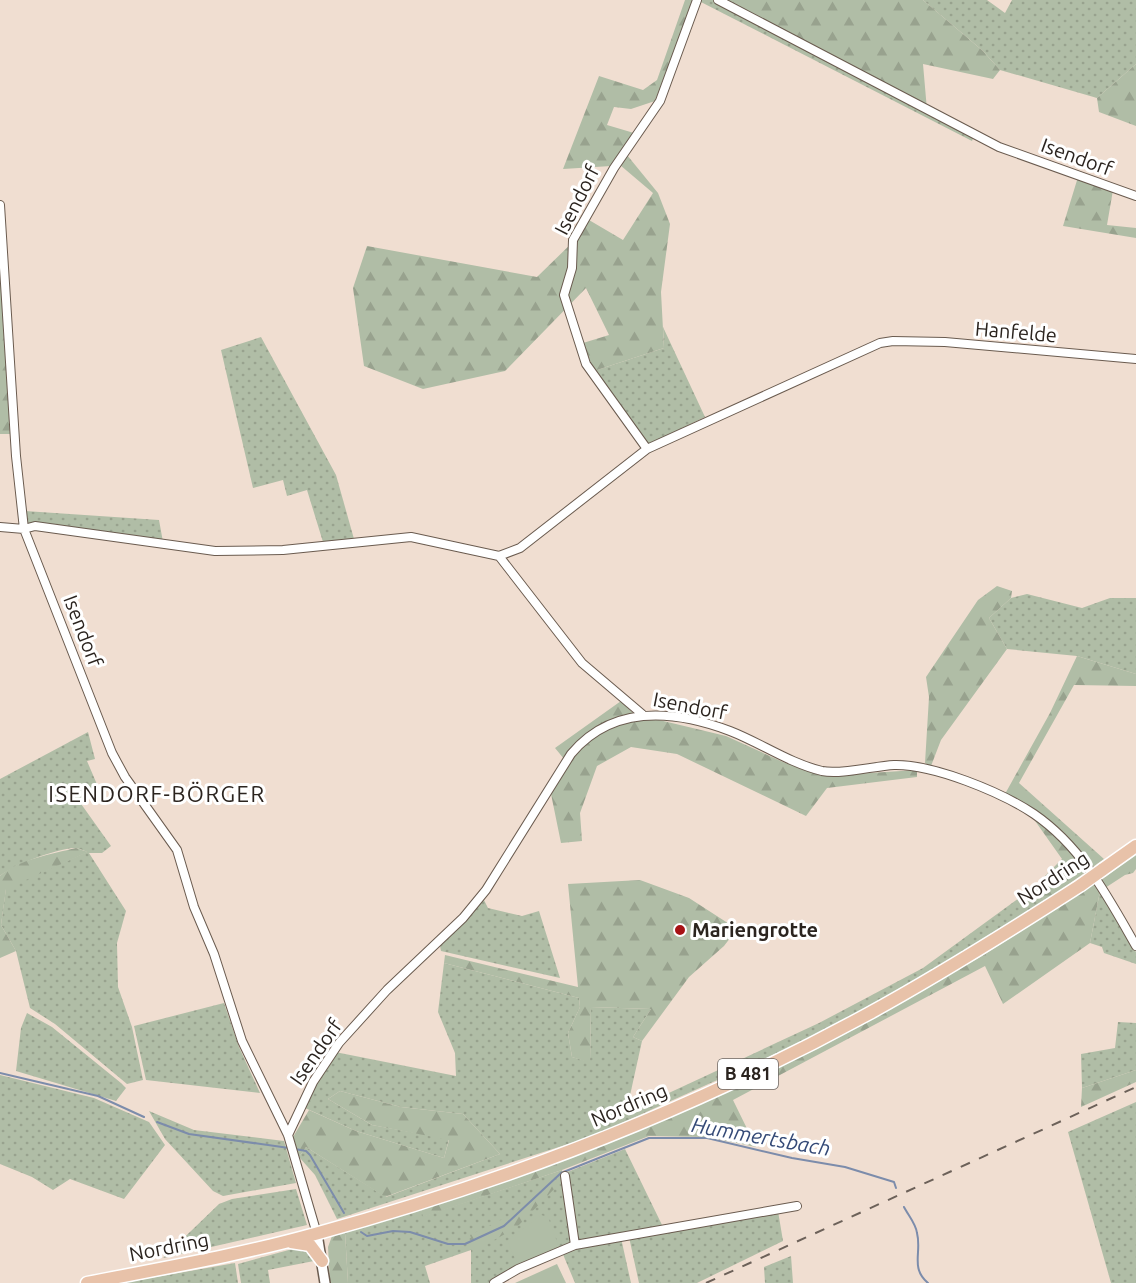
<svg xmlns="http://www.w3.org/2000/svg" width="1136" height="1283" font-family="Ubuntu,sans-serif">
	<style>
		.green { fill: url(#green-dots) }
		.forest { fill: url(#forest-firs) }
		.pitch { fill: #b0bda6 }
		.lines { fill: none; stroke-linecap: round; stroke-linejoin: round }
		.stream { stroke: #7c8cab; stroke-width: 2 }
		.minor-casing { stroke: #6a5b4f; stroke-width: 10 }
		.tertiary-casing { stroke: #6a5b4f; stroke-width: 12 }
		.primary-casing { stroke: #fff; stroke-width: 15 }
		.minor { stroke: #fff; stroke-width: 8 }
		.tertiary { stroke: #fff; stroke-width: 9 }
		.primary { stroke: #e8c2a9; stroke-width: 12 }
		.rail { stroke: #6c6159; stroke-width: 2; stroke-dasharray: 10 10; stroke-linecap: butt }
		.primary-bridge-casing { stroke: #fff; stroke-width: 15; stroke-linecap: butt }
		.primary-bridge { stroke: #e8c2a9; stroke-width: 12 }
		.poi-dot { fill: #a71215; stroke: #fff; stroke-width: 2 }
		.labels { text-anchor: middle; stroke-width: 6; stroke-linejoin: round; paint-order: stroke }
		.shield { fill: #fff; stroke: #6b6662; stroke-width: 1.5 }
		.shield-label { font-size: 18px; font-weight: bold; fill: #2b241f }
		.street-label { font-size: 20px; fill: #2b241f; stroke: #fff }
		.poi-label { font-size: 20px; font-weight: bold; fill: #2b241f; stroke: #fff; text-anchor: start }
		.water-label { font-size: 21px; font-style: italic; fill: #354a77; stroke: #fff }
		.quarter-label { font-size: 22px; letter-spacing: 1.5px; fill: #2b241f; stroke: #fff }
	</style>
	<defs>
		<pattern id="green-dots" width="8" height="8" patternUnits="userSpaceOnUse" patternTransform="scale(1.5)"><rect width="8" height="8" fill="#b0bda6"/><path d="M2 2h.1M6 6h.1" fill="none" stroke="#98a28e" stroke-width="1.8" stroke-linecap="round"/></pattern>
		<pattern id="forest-firs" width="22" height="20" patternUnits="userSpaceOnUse" patternTransform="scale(1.5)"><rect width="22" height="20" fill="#b0bda6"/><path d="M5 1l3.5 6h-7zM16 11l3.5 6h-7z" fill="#98a28e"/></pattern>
	</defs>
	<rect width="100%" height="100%" fill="#f0ded1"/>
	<path class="green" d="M697,0H718L975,134L972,141Z
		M923,0H987L1005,13L1012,0H1136V64L1097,98L1000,70L983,51Z
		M663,327L705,417L647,445L594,371L664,348Z
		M261,337L336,475L354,539L323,542L307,490L287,496L283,480L253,488L221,350Z
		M25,511L159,520L163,542L26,523Z
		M1027,594L1082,608L1110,598H1136V674L1077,656L1007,649L989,618L1011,598Z
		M88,732L95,759L87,761L99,789L79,801L111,846L102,853H89L126,911L117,943L118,987L132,1027L143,1080L127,1084L55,1024L30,1008L16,951L1,925L6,888L87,852C83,850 78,848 73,848C55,850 14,864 0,876V779Z
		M1034,887L1045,901L927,974L826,1031L593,1136L337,1219L315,1175L299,1157L306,1147L386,1197L500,1154L463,1114L401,1107L340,1091L328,1099L372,1125L449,1139L444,1158L356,1131L305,1108L314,1084L335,1052L456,1076L455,1053L438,1012L444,963L579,998L580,1007L568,1033L572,1057L590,1062L591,1007L651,1009L633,1037L642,1041L627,1109L643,1105L819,1023L923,968Z
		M1100,891L1136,952V964L1104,953L1102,947L1090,943Z
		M483,898L488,908L522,916L539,911L560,978L441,951L440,946Z
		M224,1003L239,1047L260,1093L146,1080L134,1026Z
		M27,1013L52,1027L121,1083L126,1088L116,1101L16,1071L21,1028Z
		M1118,1022L1136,1023V1070L1082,1088L1081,1054L1115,1048Z
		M0,1075L94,1098L149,1122L165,1145L124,1199L70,1179L53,1190L32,1177L0,1164Z
		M1136,1102V1283H1111L1068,1132Z
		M149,1111L194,1130L284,1141L296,1183L223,1196L213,1191L165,1139Z
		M625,1149L663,1227L576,1243L565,1173Z
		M562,1170L572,1243L517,1267L489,1283H471V1250L425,1266L430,1283H348L345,1232L421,1209L424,1216Z
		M296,1189L307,1225L163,1258L219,1204L232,1199Z
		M778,1211L783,1241L697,1283H639L629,1237Z
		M621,1238L631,1283H575L562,1252L576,1246Z
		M296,1248L310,1252L314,1261L268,1270L270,1283H241L238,1264Z
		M791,1256L793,1283H765L764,1267Z
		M235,1263L238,1283H122Z"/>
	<path class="forest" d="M685,0H693L655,101L631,109L614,107L607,125L634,133L611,166L563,169L599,76L643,90L657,80Z
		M718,0H923L983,51L1000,70L993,79L923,64L927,110Z
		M1136,64V126L1099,112L1097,98Z
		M627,155L658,193L670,224L661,292L664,348L594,371L583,343L609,335L586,288L505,371L423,389L364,366L353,288L367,246L537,277L577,238L589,220L623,240L653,193L620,165Z
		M1078,177L1113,190L1107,225L1136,228V238L1063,226Z
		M0,242L10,434H0Z
		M997,586L1012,591L1011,598L989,618L1007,649L941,740L931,766L925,763L929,697L926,677L978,600Z
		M1077,656L1136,674V686L1074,685L1019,783L1104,859L1045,901L1034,887L1062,859L1033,818L1005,794L1050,713Z
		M621,701L639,719H655L726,736L783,762L822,776L917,770V777L827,788L806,816L677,754L631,747L597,766L580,813L582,841L561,843L551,794L569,765L555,748Z
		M76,848L88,852L6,889L1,925L16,951L0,958V876C19,859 52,854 76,848Z
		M1136,854V869L1133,873L1125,875L1105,888L1100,881Z
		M640,880L689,898L737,929L724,946L689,977L642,1041L633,1037L651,1009L591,1007L590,1063L572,1057L568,1033L580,1007L579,998L444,963L445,955L578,987L568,884Z
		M1097,882L1100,891L1090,943L1003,1004L985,966L733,1100L756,1147L707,1137L649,1136L562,1170L423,1217L421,1209L656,1120L839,1035L982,956Z
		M1136,1070V1082L1081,1107L1082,1088Z
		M340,1091L401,1107L463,1114L500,1154L385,1197L306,1147L299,1157L293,1137L309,1110L356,1131L444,1158L449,1140L372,1125L328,1099Z
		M552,1177L560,1183L516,1228L476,1250L470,1235L509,1216Z
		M345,1232L348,1283H330L328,1247L332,1236Z"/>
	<path class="pitch" d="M541,1215L548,1217L559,1247L518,1265L507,1241Z
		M557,1264L566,1283H515Z"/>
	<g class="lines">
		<path class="stream" d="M0,1073L98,1096L144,1117
			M157,1122L189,1134L289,1148
			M295,1149L306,1151L310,1155L344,1213
			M904,1207C908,1215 916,1224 917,1233C922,1252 910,1268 928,1283
			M361,1232L367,1236L393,1231L410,1232L448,1244H465L504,1226L561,1173L649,1138H707L792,1158L845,1167L894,1182L896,1188"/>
		<g class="minor-casing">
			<path id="minor" d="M718,0L999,147L1136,196
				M0,205L16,456L24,529L112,753L125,777L177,850L194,907L214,954L242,1041L288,1135L317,1234
				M647,449L586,364L564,295L572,268L573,240L614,168L660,101L697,0
				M0,527L24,529L35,526L215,551L283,550L411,537L499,556L520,548L647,449L880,343L893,341L945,342L1136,359
				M499,556L582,663L642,714
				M288,1135L313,1082L339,1043L387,990L463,918L486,890L571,754C613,704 674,710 730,731C761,743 789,763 822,771C841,775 874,766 894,765C933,764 1001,792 1034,814C1082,847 1108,897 1136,946
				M565,1176L575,1245
				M494,1283L518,1269L575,1245L797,1206"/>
		</g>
		<g class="tertiary-casing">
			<path id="tertiary" d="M317,1234L325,1283"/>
		</g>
		<g class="primary-casing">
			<path id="primary" d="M1102,870L1136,846
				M291,1242L310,1245L322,1261
				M87,1283C163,1268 240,1255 315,1234C506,1182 694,1109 868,1014C941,974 1011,930 1081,885"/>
		</g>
		<use href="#minor" class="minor"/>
		<use href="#tertiary" class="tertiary"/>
		<use href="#primary" class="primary"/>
		<path class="rail" d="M706,1283L1136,1087"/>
		<g class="primary-bridge-casing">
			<path id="primary-bridge" d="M1081,885L1102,870"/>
		</g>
		<use href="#primary-bridge" class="primary-bridge"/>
	</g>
	<circle class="poi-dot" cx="680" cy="930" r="6"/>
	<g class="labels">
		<rect class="shield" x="718" y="1059" width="60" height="30" rx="4.5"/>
		<g class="shield-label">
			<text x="748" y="1080">B 481</text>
		</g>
		<g class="street-label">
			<text transform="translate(1077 157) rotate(20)" y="7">Isendorf</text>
			<text transform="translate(577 200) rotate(-63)" y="7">Isendorf</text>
			<text transform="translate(1016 332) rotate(5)" y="7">Hanfelde</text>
			<text transform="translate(83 631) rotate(69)" y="7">Isendorf</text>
			<text transform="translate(690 706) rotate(11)" y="7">Isendorf</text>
			<text transform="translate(1053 878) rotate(-33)" y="7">Nordring</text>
			<text transform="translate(316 1052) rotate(-55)" y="7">Isendorf</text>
			<text transform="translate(629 1105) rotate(-23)" y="7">Nordring</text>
			<text transform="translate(169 1247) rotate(-11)" y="7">Nordring</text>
		</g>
		<g class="poi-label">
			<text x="692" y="937">Mariengrotte</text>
		</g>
		<g class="water-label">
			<text transform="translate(761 1137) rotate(10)" y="7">Hummertsbach</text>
		</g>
		<g class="quarter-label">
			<text x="157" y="802">ISENDORF-BÖRGER</text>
		</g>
	</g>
</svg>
